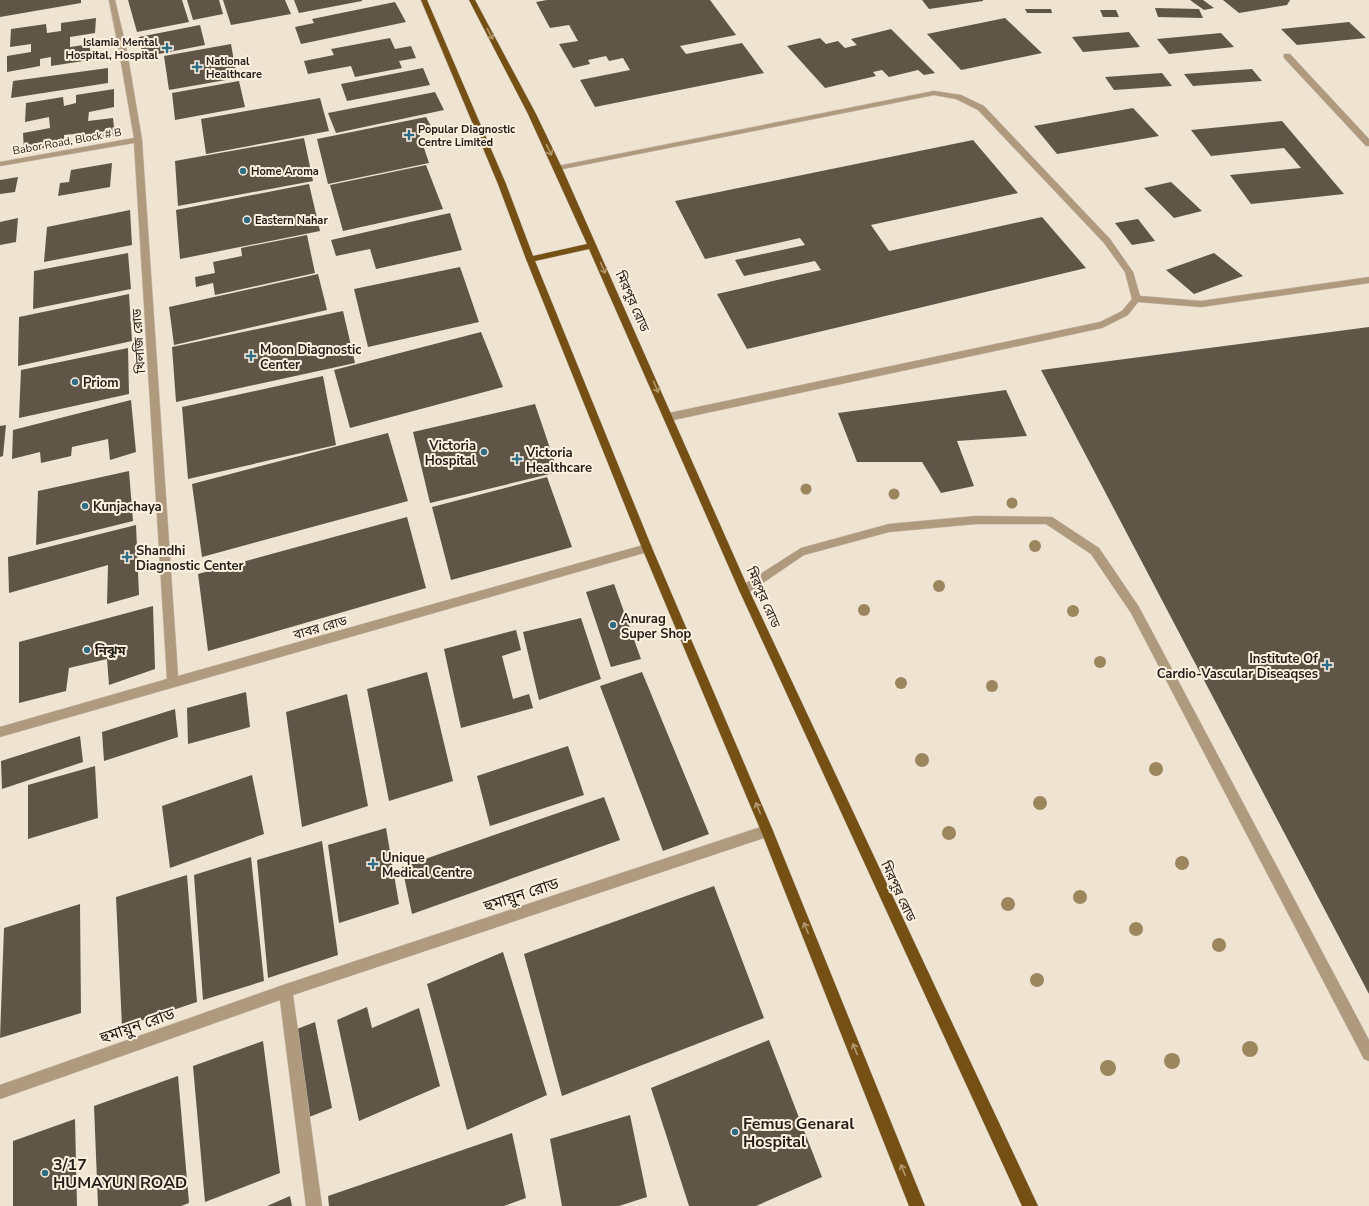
<svg xmlns="http://www.w3.org/2000/svg" width="1369" height="1206" font-family="'Nunito Sans','Noto Sans Bengali',sans-serif">
	<style>
		.building { fill: #605648 }
		.lines { fill: none; stroke-linecap: round; stroke-linejoin: round }
		.service-casing { stroke: #cac0b1; stroke-width: 1 }
		.minor-casing { stroke: #cac0b1; stroke-width: 1 }
		.trunk-casing { stroke: #cac0b1; stroke-width: 1 }
		.service { fill: #af9a7d; fill-rule: evenodd }
		.minor { fill: #af9a7d; fill-rule: evenodd }
		.trunk { fill: #745014; fill-rule: evenodd }
		.tree { fill: #9c865e }
		.oneway { stroke: #b2986f }
		.poi-dot { fill: #306d84; stroke: #fdf0df; stroke-width: 1.5 }
		.labels { text-anchor: middle; stroke-width: 4; stroke-linejoin: round; paint-order: stroke }
		.far-poi-label { font-size: 11px; font-weight: bold; fill: #221e18; stroke: #fdf0df; text-anchor: start }
		.far-street-label { font-size: 11px; fill: #221e18; stroke: #fdf0df }
		.street-label { font-size: 13px; fill: #221e18; stroke: #fdf0df }
		.poi-label { font-size: 13px; font-weight: bold; fill: #221e18; stroke: #fdf0df; text-anchor: start }
		.near-street-label { font-size: 16px; fill: #221e18; stroke: #fdf0df }
		.near-poi-label { font-size: 16px; font-weight: bold; fill: #221e18; stroke: #fdf0df; text-anchor: start }
	</style>
	<rect width="100%" height="100%" fill="#efe3d2"/>
	<path class="building" d="M0,0H81V3L0,17Z
		M128,0H182L189,22L137,32Z
		M187,0H219L223,14L193,20Z
		M223,0H285L291,14L231,25Z
		M294,0H362V1L299,13Z
		M547,0H710L736,35L680,46L686,54L742,43L764,73L595,107L580,80L630,70L623,58L609,61L606,56L588,60L590,64L573,68L559,44L578,41L569,25L550,28L536,2Z
		M922,0H983V1L929,9Z
		M1190,0H1203L1214,8L1204,10Z
		M1223,0H1290L1287,5L1239,13Z
		M395,2L406,22L301,44L295,27L314,23L312,19Z
		M1155,8L1199,9L1203,18L1158,17Z
		M1025,9H1051L1052,13H1027Z
		M1100,10H1116L1119,17H1103Z
		M96,18L95,33L70,37V47L90,44V60L51,66V57L40,59V66L7,72V56L31,52V44L10,47L11,29L46,24L47,33L61,31V23Z
		M1005,18L1042,53L961,70L927,34Z
		M1349,22L1366,38L1297,45L1281,29Z
		M200,25L205,45L143,57L139,37Z
		M891,29L935,73L924,75L918,70L889,77L882,70L873,72L876,76L825,88L787,46L820,38L826,44L838,41L845,48L857,45L851,39Z
		M1129,32L1140,47L1083,52L1072,37Z
		M1221,33L1234,47L1169,54L1157,39Z
		M390,38L395,49L411,46L416,58L399,61L402,68L355,77L351,66L308,74L304,61L334,55L331,49Z
		M231,44L237,78L169,90L164,56Z
		M108,68V83L11,98L13,81Z
		M423,68L430,85L347,101L341,84Z
		M1252,69L1262,81L1193,86L1184,74Z
		M1162,73L1172,86L1114,90L1105,77Z
		M239,81L245,107L175,120L172,93Z
		M114,89V107L89,112L88,121L113,118L115,136L75,142L74,134L64,135V145L24,151L23,133L50,128L49,117L25,122L26,103L63,97L64,106L76,103V95Z
		M435,92L444,110L336,133L328,113Z
		M320,98L329,131L206,154L201,119Z
		M1133,108L1159,136L1057,154L1034,126Z
		M426,117L432,128L419,133L429,163L328,184L317,139Z
		M1282,121L1344,194L1251,204L1230,175L1301,168L1284,148L1211,156L1191,130Z
		M304,138L313,181L178,206L175,161Z
		M973,140L1018,193L871,225L889,251L1042,217L1086,268L747,349L717,294L821,270L815,261L744,276L735,260L805,245L800,238L705,259L675,201Z
		M112,163L110,187L58,196L60,183L69,182L71,170Z
		M426,165L443,209L343,231L330,185Z
		M18,177L15,192L0,194V180Z
		M1171,182L1202,211L1174,218L1144,188Z
		M309,184L320,231L180,259L176,210Z
		M130,210L132,245L44,262L47,227Z
		M450,213L462,250L376,269L370,249L336,256L331,240Z
		M18,218L16,242L0,245V222Z
		M1138,219L1155,241L1132,245L1115,223Z
		M307,235L315,273L215,295L213,283L196,287L195,277L215,273L213,262L242,256L241,248Z
		M128,253L131,289L33,309L34,271Z
		M1214,253L1243,276L1194,294L1166,270Z
		M460,267L479,322L368,347L354,289Z
		M318,274L327,310L174,345L169,307Z
		M129,294L132,341L18,366L19,317Z
		M343,311L355,363L176,402L172,347Z
		M1369,327V994L1041,370Z
		M481,332L503,387L350,428L334,370Z
		M128,348L129,394L19,418L21,370Z
		M323,376L336,445L188,479L182,407Z
		M1006,390L1027,436L957,441L974,486L941,493L922,462H857L838,413Z
		M131,400L136,452L110,460L108,439L72,447L71,456L41,463L40,452L12,459L13,430Z
		M535,404L558,472L430,503L413,432Z
		M6,425L3,456L0,457V426Z
		M388,433L408,501L202,557L192,484Z
		M129,471L133,521L36,545L38,491Z
		M547,477L572,547L451,580L432,507Z
		M407,517L426,588L208,651L198,574Z
		M136,525L139,595L107,604L108,565L9,593L8,557Z
		M614,584L641,659L611,667L586,592Z
		M153,606L155,669L109,685L107,659L69,668L66,691L19,703V642Z
		M581,618L601,679L539,700L523,632Z
		M516,630L521,650L502,656L513,699L529,694L533,708L461,728L444,649Z
		M427,672L453,781L389,801L367,689Z
		M642,672L709,834L663,851L600,686Z
		M246,692L250,727L188,744L187,708Z
		M347,694L368,806L302,827L286,712Z
		M175,709L178,737L104,761L102,732Z
		M80,736L83,762L2,789L1,761Z
		M568,746L584,795L490,826L477,776Z
		M95,766L98,818L28,839V785Z
		M252,775L264,834L170,868L162,806Z
		M604,797L620,840L412,914L402,867Z
		M386,828L399,904L339,923L328,845Z
		M322,841L338,955L268,978L257,860Z
		M251,857L264,981L203,1000L194,875Z
		M187,875L197,1002L122,1027L116,897Z
		M714,886L764,1018L562,1096L524,954Z
		M80,904L81,1013L0,1038L4,928Z
		M503,952L547,1095L467,1130L427,984Z
		M367,1007L372,1028L419,1008L440,1086L359,1121L337,1020Z
		M315,1022L332,1108L299,1121L284,1034Z
		M769,1040L822,1177L756,1206H689L651,1088Z
		M263,1041L280,1173L205,1202L193,1066Z
		M178,1076L189,1203L181,1206H98L94,1106Z
		M630,1115L647,1197L619,1206H562L550,1139Z
		M75,1119L77,1206H13V1141Z
		M512,1133L526,1198L504,1206H329L328,1196Z
		M290,1196L292,1206H267Z"/>
	<g class="lines">
		<g class="service-casing">
			<path id="service" d="M1284,54H1290L1369,139V146H1366L1284,58Z
				M934,91L961,95L984,106L1110,239L1133,272L1140,296L1201,301L1369,277V283L1201,307L1138,302L1128,315L1102,328L669,421L666,420L664,417L666,414L669,413L1100,322L1122,311L1132,299L1125,272L1104,243L978,110L956,99L934,95L558,170L554,168L558,166Z
				M976,516L1052,517L1099,548L1139,607L1369,1040V1061L1364,1059L1131,613L1091,554L1046,524H976L889,532L804,555L748,593L744,595L740,593L739,590L740,587L801,548L889,524Z"/>
		</g>
		<g class="minor-casing">
			<path id="minor" d="M109,0H115L127,51L142,140L178,676L647,544L651,545L652,548L651,551L0,737V727L167,679L134,143L0,166V162L134,138L119,51Z
				M767,825L771,827L773,831L771,835L767,837L293,995L322,1206H306L280,1000L0,1099V1085L286,984Z"/>
		</g>
		<g class="trunk-casing">
			<path id="trunk" d="M421,0H427L506,184L533,256L587,244L528,114L469,0H475L536,114L562,168L749,590L1038,1206H1022L739,590L589,249L535,261L652,548L773,831L925,1206H909L761,831L642,548L526,259L498,184Z"/>
		</g>
		<use href="#service" class="service"/>
		<use href="#minor" class="minor"/>
		<use href="#trunk" class="trunk"/>
	</g>
	<g class="tree">
		<circle cx="806" cy="489" r="5.5"/>
		<circle cx="894" cy="494" r="5.5"/>
		<circle cx="1012" cy="503" r="5.5"/>
		<circle cx="1035" cy="546" r="6"/>
		<circle cx="939" cy="586" r="6"/>
		<circle cx="864" cy="610" r="6"/>
		<circle cx="1073" cy="611" r="6"/>
		<circle cx="1100" cy="662" r="6"/>
		<circle cx="901" cy="683" r="6"/>
		<circle cx="992" cy="686" r="6"/>
		<circle cx="922" cy="760" r="7"/>
		<circle cx="1156" cy="769" r="7"/>
		<circle cx="1040" cy="803" r="7"/>
		<circle cx="949" cy="833" r="7"/>
		<circle cx="1182" cy="863" r="7"/>
		<circle cx="1080" cy="897" r="7"/>
		<circle cx="1008" cy="904" r="7"/>
		<circle cx="1136" cy="929" r="7"/>
		<circle cx="1219" cy="945" r="7"/>
		<circle cx="1037" cy="980" r="7"/>
		<circle cx="1250" cy="1049" r="8"/>
		<circle cx="1172" cy="1061" r="8"/>
		<circle cx="1108" cy="1068" r="8"/>
	</g>
	<defs><path id="oneway-shaft" d="M-6 0H5M1.5-3L5.5 0L1.5 3" fill="none" stroke-width="1.6" stroke-linecap="round" stroke-linejoin="round"/></defs>
	<g class="oneway">
		<use href="#oneway-shaft" transform="translate(490 34) rotate(62)"/>
		<use href="#oneway-shaft" transform="translate(549 150) rotate(64)"/>
		<use href="#oneway-shaft" transform="translate(603 268) rotate(66)"/>
		<use href="#oneway-shaft" transform="translate(656 387) rotate(66)"/>
		<use href="#oneway-shaft" transform="translate(758 808) rotate(-113)"/>
		<use href="#oneway-shaft" transform="translate(806 928) rotate(-112)"/>
		<use href="#oneway-shaft" transform="translate(855 1049) rotate(-112)"/>
		<use href="#oneway-shaft" transform="translate(903 1170) rotate(-112)"/>
	</g>
	<g class="poi-dot">
		<path d="M165 42h4v4h4v4h-4v4h-4v-4h-4v-4h4z"/>
		<path d="M195 61h4v4h4v4h-4v4h-4v-4h-4v-4h4z"/>
		<path d="M407 129h4v4h4v4h-4v4h-4v-4h-4v-4h4z"/>
		<circle cx="243" cy="171" r="4"/>
		<circle cx="247" cy="220" r="4"/>
		<path d="M249 350h4v4h4v4h-4v4h-4v-4h-4v-4h4z"/>
		<circle cx="75" cy="382" r="4"/>
		<circle cx="484" cy="452" r="4"/>
		<path d="M515 453h4v4h4v4h-4v4h-4v-4h-4v-4h4z"/>
		<circle cx="85" cy="506" r="4"/>
		<path d="M125 551h4v4h4v4h-4v4h-4v-4h-4v-4h4z"/>
		<circle cx="613" cy="625" r="4"/>
		<circle cx="87" cy="650" r="4"/>
		<path d="M1325 659h4v4h4v4h-4v4h-4v-4h-4v-4h4z"/>
		<path d="M371 858h4v4h4v4h-4v4h-4v-4h-4v-4h4z"/>
		<circle cx="735" cy="1132" r="4"/>
		<circle cx="45" cy="1173" r="4"/>
	</g>
	<g class="labels">
		<g class="far-poi-label">
			<text x="158" y="46" text-anchor="end">Islamia Mental<tspan x="158" dy="13">Hospital, Hospital</tspan></text>
			<text x="206" y="65">National<tspan x="206" dy="13">Healthcare</tspan></text>
			<text x="418" y="133">Popular Diagnostic<tspan x="418" dy="13">Centre Limited</tspan></text>
			<text x="251" y="175">Home Aroma</text>
			<text x="255" y="224">Eastern Nahar</text>
		</g>
		<g class="far-street-label">
			<text transform="translate(67 141) rotate(-10)" y="4">Babor Road, Block # B</text>
		</g>
		<g class="street-label">
			<text transform="translate(633 301) rotate(66)" y="5">মিরপুর রোড</text>
			<text transform="translate(138 341) rotate(-94)" y="5">খিলজি রোড</text>
			<text transform="translate(764 597) rotate(66)" y="5">মিরপুর রোড</text>
			<text transform="translate(320 627) rotate(-16)" y="5">বাবর রোড</text>
			<text transform="translate(899 891) rotate(65)" y="5">মিরপুর রোড</text>
		</g>
		<g class="poi-label">
			<text x="260" y="354">Moon Diagnostic<tspan x="260" dy="15">Center</tspan></text>
			<text x="83" y="387">Priom</text>
			<text x="476" y="450" text-anchor="end">Victoria<tspan x="476" dy="15">Hospital</tspan></text>
			<text x="526" y="457">Victoria<tspan x="526" dy="15">Healthcare</tspan></text>
			<text x="93" y="511">Kunjachaya</text>
			<text x="136" y="555">Shandhi<tspan x="136" dy="15">Diagnostic Center</tspan></text>
			<text x="621" y="623">Anurag<tspan x="621" dy="15">Super Shop</tspan></text>
			<text x="95" y="655">নিঝুম</text>
			<text x="1318" y="663" text-anchor="end">Institute Of<tspan x="1318" dy="15">Cardio-Vascular Diseaqses</tspan></text>
			<text x="382" y="862">Unique<tspan x="382" dy="15">Medical Centre</tspan></text>
		</g>
		<g class="near-street-label">
			<text transform="translate(521 894) rotate(-18)" y="6">হুমায়ুন রোড</text>
			<text transform="translate(137 1025) rotate(-19)" y="6">হুমায়ুন রোড</text>
		</g>
		<g class="near-poi-label">
			<text x="743" y="1129">Femus Genaral<tspan x="743" dy="18">Hospital</tspan></text>
			<text x="53" y="1170">3/17<tspan x="53" dy="18">HUMAYUN ROAD</tspan></text>
		</g>
	</g>
</svg>
